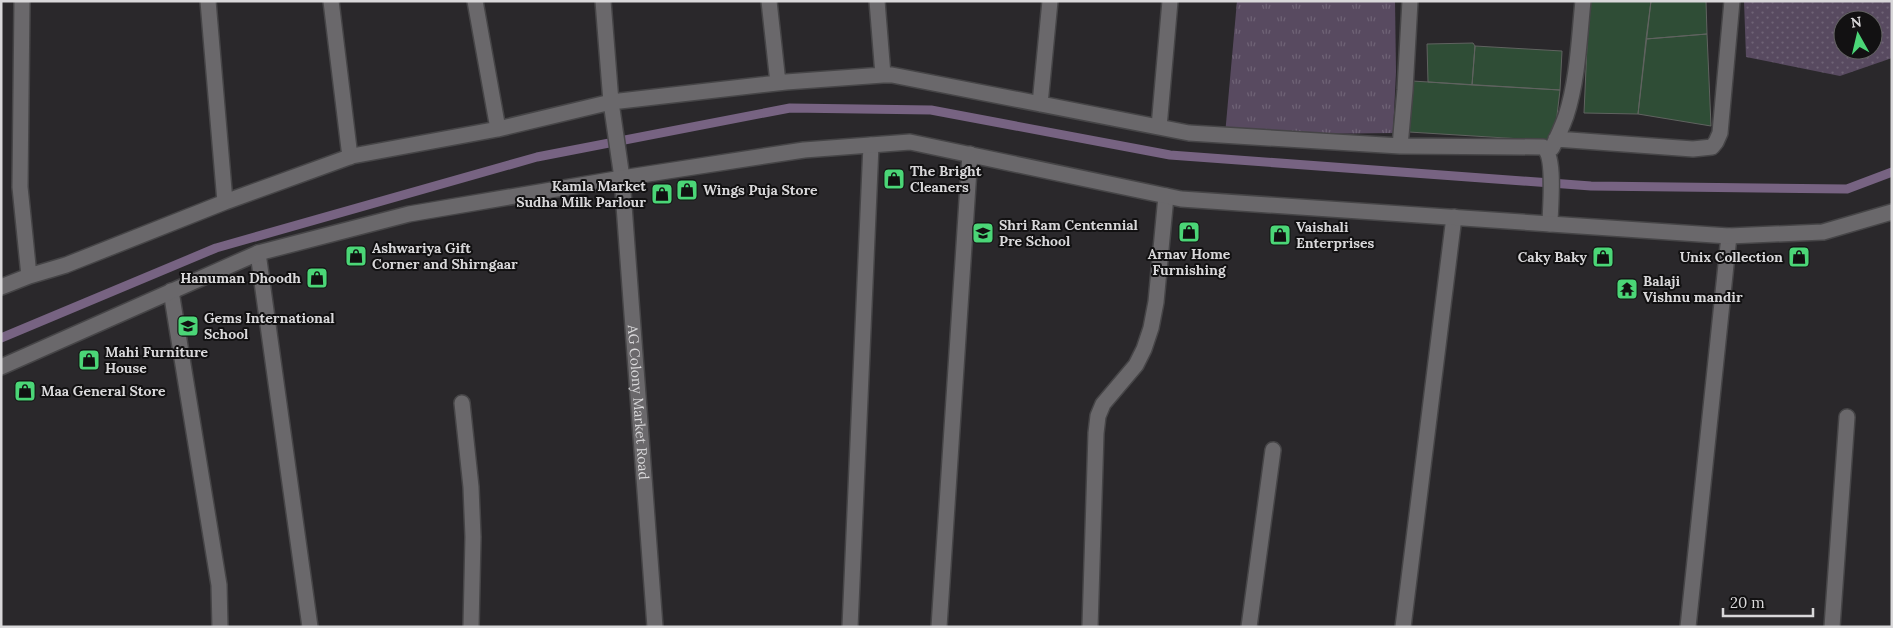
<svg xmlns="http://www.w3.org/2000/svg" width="1893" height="628" font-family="Lora,serif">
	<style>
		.grass { fill: url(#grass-dots); fill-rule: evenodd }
		.park { fill: url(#park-tufts) }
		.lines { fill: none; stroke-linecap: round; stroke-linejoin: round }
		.stream { stroke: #776382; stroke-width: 9 }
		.building { fill: #2f4d36; stroke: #606360 }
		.minor-casing { stroke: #464547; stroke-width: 18 }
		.tertiary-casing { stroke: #464547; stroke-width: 18 }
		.minor { stroke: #6a686b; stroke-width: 15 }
		.tertiary { stroke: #6a686b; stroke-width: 15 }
		.labels { text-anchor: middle; stroke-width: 4; stroke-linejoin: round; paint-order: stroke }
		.poi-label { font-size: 14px; font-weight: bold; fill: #d9d8da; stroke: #121112; text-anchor: start }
		.street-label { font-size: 14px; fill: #d9d8da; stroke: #121112 }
	</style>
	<defs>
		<pattern id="grass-dots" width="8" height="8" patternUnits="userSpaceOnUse" patternTransform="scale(1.25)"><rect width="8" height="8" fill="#584a60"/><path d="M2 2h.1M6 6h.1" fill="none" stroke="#6f6376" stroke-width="1.8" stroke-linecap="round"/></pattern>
		<pattern id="park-tufts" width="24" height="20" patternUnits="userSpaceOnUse" patternTransform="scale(1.25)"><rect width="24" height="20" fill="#584a60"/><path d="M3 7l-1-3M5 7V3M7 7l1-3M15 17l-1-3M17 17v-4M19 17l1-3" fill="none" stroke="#6f6376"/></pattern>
	</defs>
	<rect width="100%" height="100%" fill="#2a282b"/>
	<path class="grass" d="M1744,1H1892V58L1840,76L1746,57ZM1843,20H1873V50H1843Z"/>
	<path class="park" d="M1237,1H1395L1396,72L1393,133L1225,135Z"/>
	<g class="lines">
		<path class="stream" d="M1,338L216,248L537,157L790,108L931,110L1170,155L1591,186L1847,189L1892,172"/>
	</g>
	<path class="building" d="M1589,1H1651L1638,114L1584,113Z
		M1651,1H1706L1707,34L1646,39Z
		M1707,34L1711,126L1638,114L1646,39Z
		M1473,43L1475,46L1472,85L1428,82L1427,44Z
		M1475,46L1562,51L1560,90L1472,85Z
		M1412,81L1560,90L1554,141L1409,132Z"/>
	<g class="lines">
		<g class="minor-casing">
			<path id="minor" d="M22,1L20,187L29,276
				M208,1L225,202
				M331,1L350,157
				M475,1L498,129
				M603,1L611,102L622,178
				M769,1L778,83
				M877,1L883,75
				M1040,104L1050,1
				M1159,127L1170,1
				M1556,139L1693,149L1712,147L1716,142L1720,133L1732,1
				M1400,146L1405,90L1410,1
				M1552,148C1557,138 1562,127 1566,116C1578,79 1579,39 1583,1
				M258,253L310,627
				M1,287L29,276L66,265L225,202L352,156L498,129L611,102L786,82L883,75H892L1189,133L1400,146L1543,147C1556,156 1550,208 1550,224
				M171,291L219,585L220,627
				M462,403L471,487L473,537L471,627
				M850,627L871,145
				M939,627L970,154
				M1090,627L1096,433L1098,416L1103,404L1136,365L1144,349L1151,328L1156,302L1166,196
				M1249,627L1273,450
				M1403,627L1454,217
				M1688,627L1729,236
				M1832,627L1847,417"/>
		</g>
		<g class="tertiary-casing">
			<g id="tertiary">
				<path id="s1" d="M622,178L655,627"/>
				<path d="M1,367L258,253L409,214L622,178L804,150L910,142L1181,199L1729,236L1823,232L1892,212"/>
			</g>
		</g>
		<use href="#minor" class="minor"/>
		<use href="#tertiary" class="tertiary"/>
	</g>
	<defs>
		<g id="shop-square" transform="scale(1.125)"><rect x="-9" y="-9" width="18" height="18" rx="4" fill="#4bd677" stroke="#121112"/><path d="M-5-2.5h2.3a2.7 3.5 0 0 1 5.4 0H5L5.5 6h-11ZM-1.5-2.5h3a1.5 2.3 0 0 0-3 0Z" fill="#111"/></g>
		<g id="school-square" transform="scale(1.125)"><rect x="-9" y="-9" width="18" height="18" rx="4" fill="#4bd677" stroke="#121112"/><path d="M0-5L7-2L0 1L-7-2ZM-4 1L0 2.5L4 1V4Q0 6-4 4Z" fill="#111"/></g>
		<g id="temple-square" transform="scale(1.125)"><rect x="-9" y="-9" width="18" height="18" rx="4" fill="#4bd677" stroke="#121112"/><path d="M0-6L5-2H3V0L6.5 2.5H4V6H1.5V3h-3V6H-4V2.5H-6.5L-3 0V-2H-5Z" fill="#111"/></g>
	</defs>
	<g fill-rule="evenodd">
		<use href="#shop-square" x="894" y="179"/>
		<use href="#shop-square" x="687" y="190"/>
		<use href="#shop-square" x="662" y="194"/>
		<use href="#shop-square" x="1189" y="232"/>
		<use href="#school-square" x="983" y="233"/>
		<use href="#shop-square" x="1280" y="235"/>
		<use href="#shop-square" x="356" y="256"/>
		<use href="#shop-square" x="1603" y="257"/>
		<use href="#shop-square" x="1799" y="257"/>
		<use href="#shop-square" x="317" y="278"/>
		<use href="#temple-square" x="1627" y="289"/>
		<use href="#school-square" x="188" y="326"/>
		<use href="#shop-square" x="89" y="360"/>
		<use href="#shop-square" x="25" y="391"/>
	</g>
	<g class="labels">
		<g class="poi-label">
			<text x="910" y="176">The Bright<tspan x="910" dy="16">Cleaners</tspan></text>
			<text x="646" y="191" text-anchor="end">Kamla Market<tspan x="646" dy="16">Sudha Milk Parlour</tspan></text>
			<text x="703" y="195">Wings Puja Store</text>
			<text x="999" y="230">Shri Ram Centennial<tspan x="999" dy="16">Pre School</tspan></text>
			<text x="1296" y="232">Vaishali<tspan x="1296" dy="16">Enterprises</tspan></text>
			<text x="372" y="253">Ashwariya Gift<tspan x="372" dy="16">Corner and Shirngaar</tspan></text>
			<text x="1189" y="259" text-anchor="middle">Arnav Home<tspan x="1189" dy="16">Furnishing</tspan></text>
			<text x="1587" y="262" text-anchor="end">Caky Baky</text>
			<text x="1783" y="262" text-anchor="end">Unix Collection</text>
			<text x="301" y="283" text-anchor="end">Hanuman Dhoodh</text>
			<text x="1643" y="286">Balaji<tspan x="1643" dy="16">Vishnu mandir</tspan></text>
			<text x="204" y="323">Gems International<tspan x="204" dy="16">School</tspan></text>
			<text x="105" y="357">Mahi Furniture<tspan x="105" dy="16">House</tspan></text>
			<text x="41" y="396">Maa General Store</text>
		</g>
		<g class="street-label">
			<text dy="5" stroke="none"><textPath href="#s1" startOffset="225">AG Colony Market Road</textPath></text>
		</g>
	</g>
	<rect width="1893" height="628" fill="none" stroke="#d9d8da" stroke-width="5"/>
	<g transform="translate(1858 35) rotate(352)"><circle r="24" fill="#121112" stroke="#626162"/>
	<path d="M0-4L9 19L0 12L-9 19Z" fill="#4bd677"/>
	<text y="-8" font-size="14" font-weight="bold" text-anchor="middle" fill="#d9d8da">N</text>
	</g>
	<path d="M1723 608v8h90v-8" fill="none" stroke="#d9d8da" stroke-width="2.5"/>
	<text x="1730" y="608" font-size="15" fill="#d9d8da" stroke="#121112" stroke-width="4" paint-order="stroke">20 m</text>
</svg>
